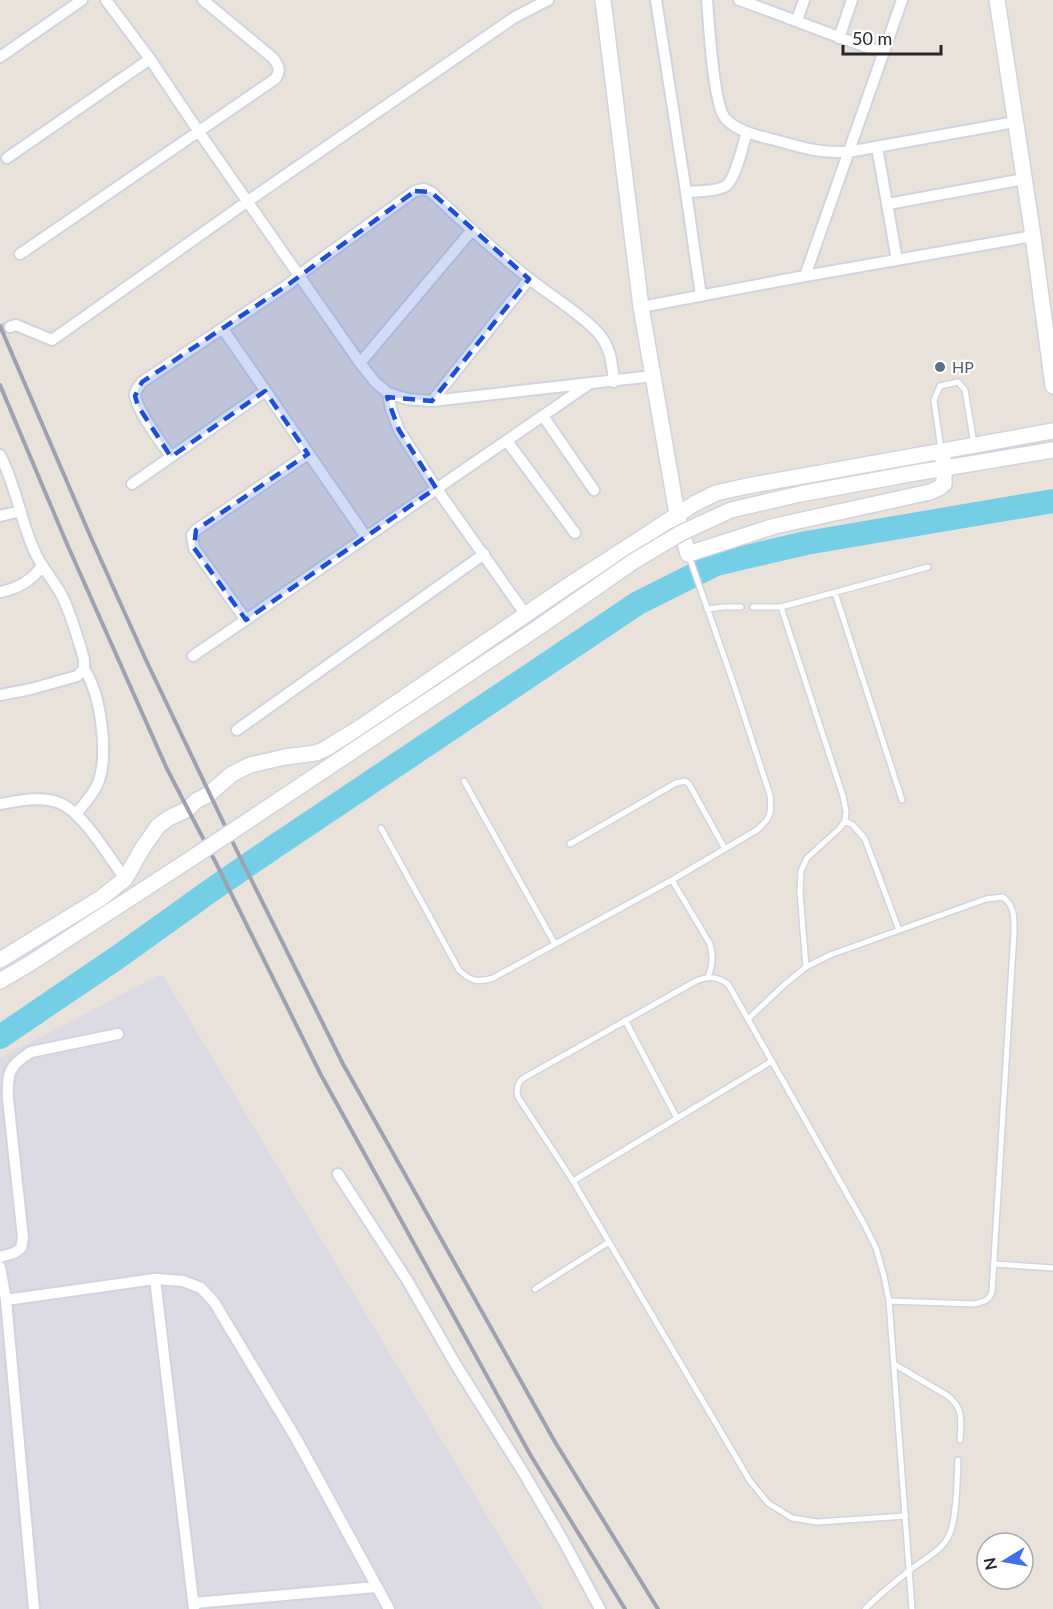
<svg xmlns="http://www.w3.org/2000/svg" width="1053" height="1609" font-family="Lato,sans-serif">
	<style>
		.industrial { fill: #dcdae2 }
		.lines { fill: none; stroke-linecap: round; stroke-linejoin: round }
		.river { stroke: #73cee6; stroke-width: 24 }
		.street-tunnel { stroke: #c2bdb6; stroke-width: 10; stroke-dasharray: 10 5; stroke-linecap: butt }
		.lane-casing { stroke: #cfd4e0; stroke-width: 8 }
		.street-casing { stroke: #cfd4e0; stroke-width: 14 }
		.secondary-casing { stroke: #cfd4e0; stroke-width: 18 }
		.lane { stroke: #fff; stroke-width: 5 }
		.street { stroke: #fff; stroke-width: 10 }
		.secondary { stroke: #fff; stroke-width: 15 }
		.rail { stroke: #9da1b1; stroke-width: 4 }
		.secondary-bridge-casing { stroke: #cfd4e0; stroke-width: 18; stroke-linecap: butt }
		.secondary-bridge { stroke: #fff; stroke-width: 15 }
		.marked { fill: #1d4ed8; fill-opacity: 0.2; stroke: #1d4ed8; stroke-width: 4.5; stroke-dasharray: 12 8; stroke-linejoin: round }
		.service-dot { fill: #5c6f8a; stroke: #fff; stroke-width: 2 }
		.labels { text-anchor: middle; stroke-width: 4.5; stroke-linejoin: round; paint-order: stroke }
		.service-label { font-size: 16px; fill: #4e5e75; stroke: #fff; text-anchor: start }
	</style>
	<rect width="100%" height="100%" fill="#e9e2da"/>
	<path class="industrial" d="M162,974L543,1609H0V1058Z"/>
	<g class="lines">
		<path class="river" d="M0,1037L118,957L210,891L274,847L638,603L716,564L806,543L1053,501"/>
		<path class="street-tunnel" d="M0,329L10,327"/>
		<g class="lane-casing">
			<path id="lane" d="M941,450L934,400L940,386L958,382L965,390L974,444
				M835,593L902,800
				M753,607H781L928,567
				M781,607L843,796L846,811L845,821L839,829L807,858L801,871L800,892L806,967
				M707,609L724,607H741
				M464,781L555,944
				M845,821L853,825L865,839L899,930
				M381,828L459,970C471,981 477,983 493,978L672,880L757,830C771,818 772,813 770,795L734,685L689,556
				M570,844L676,783L685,781L689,784L725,849
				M672,880L710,944C713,957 713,964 708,977
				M748,1019L784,985L806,967L830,955L986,899L1003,897C1015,906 1014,918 1014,932L992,1292C989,1301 983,1302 974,1304L889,1301
				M625,1020L677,1118
				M573,1181L772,1061
				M995,1264L1053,1268
				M535,1289L609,1242
				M894,1364L948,1396C964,1409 961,1421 960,1440
				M906,1516L817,1522L792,1518L768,1503L750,1481L573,1181L518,1097C516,1090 517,1085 522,1079L696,981C709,976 716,976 728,984L863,1222L876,1248L884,1276L889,1301L912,1609
				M865,1609C879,1595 895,1582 910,1570C924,1559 944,1550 950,1533C957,1516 957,1479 958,1460"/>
		</g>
		<g class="street-casing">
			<path id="street" d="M106,0L150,59L199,132L360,363L375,382L388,393L391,409L399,430L436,488L526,615
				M656,0L686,192L701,296
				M707,0C709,23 713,103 725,118C737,132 759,136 775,140C803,148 818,153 848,152L1015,122
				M739,0C788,17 835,37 884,53
				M797,20L804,0
				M839,38L852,0
				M0,57L82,0
				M877,147L897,260
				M7,158L150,59
				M686,192C698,191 713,192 724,187C735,183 743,144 747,132
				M888,204L1024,179
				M20,254L275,79C281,71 279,66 273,58L203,0
				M805,276L902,0
				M641,307L805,276L1033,236
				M10,327L16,325L52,340L248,201L515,17L548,0
				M223,329L366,537
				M360,363L472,230
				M388,393L407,399L432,401L653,376
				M432,401L529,279
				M543,416L594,490
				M507,441L575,533
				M0,455C16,485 20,519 34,550C41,568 55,581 63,598C72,617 78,639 84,659V669L77,676L31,689L0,695
				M171,457C162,444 135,408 135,394C136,389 139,386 142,382L289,284L299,275L415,191L424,189L431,192C463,222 496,253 531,280C551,296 584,316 599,334C611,348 612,364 614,382
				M132,484L265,391
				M0,516L21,511
				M0,592C17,589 32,580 42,566
				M246,620L194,548L192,535L196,530L308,454
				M193,656L589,384
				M237,730L484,554
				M0,804C18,801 39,796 57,802C82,810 109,857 125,879
				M76,814C84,804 93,795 98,783C109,755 101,694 84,669
				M338,1174L407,1280L456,1365L523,1472L564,1542L600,1609
				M0,1257L14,1253L21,1248L23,1238L8,1099C7,1074 8,1066 31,1052L118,1034
				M0,1267L6,1300L34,1609
				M155,1279L194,1609
				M6,1300L155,1279L183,1281L201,1288L214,1302L297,1440L389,1609
				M194,1603L376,1587"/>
		</g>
		<g class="secondary-casing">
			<path id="secondary" d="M603,0L641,307L677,514L688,554L775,526L930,492L939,488L944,484V468L942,452
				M997,0L1033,236L1053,386
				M915,473L1053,450
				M0,960L101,898L125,879L142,849L158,826L169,818L188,809L196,801L209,794L232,774L250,765L285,757L316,753L325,749L361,727L566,587L694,504L716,493L747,486L1053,431
				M0,981L29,964L192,858"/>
		</g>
		<use href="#lane" class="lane"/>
		<use href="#street" class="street"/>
		<use href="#secondary" class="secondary"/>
		<path class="rail" d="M0,326L92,540L145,658L236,849L343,1064L555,1442L658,1609
			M0,385L67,544L167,769L218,867L321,1075L531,1456L625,1609"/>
		<g class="secondary-bridge-casing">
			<path id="secondary-bridge" d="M192,858L536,629L634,561L681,533L731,510L800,494L915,473"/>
		</g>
		<use href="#secondary-bridge" class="secondary-bridge"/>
	</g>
	<path class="marked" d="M415,191L431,192L529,279L432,401L387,397L399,430L436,488L246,620L194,548L196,530L308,454L265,391L171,457L138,406L135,396L142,382L289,284Z"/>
	<circle class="service-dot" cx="940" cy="367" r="6"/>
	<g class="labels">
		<g class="service-label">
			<text x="952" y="373">HP</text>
		</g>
	</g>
	<g transform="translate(1005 1561) rotate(259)"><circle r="28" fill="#ffffff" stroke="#a9a9a9" stroke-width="1.5"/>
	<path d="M0-4.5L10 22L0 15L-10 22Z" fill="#436ded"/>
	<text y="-9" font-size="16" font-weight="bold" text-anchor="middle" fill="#282828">N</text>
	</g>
	<path d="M843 45v9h98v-9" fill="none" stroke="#282828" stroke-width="3"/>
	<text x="852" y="45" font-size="18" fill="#282828" stroke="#ffffff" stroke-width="4.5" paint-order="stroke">50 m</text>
</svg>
